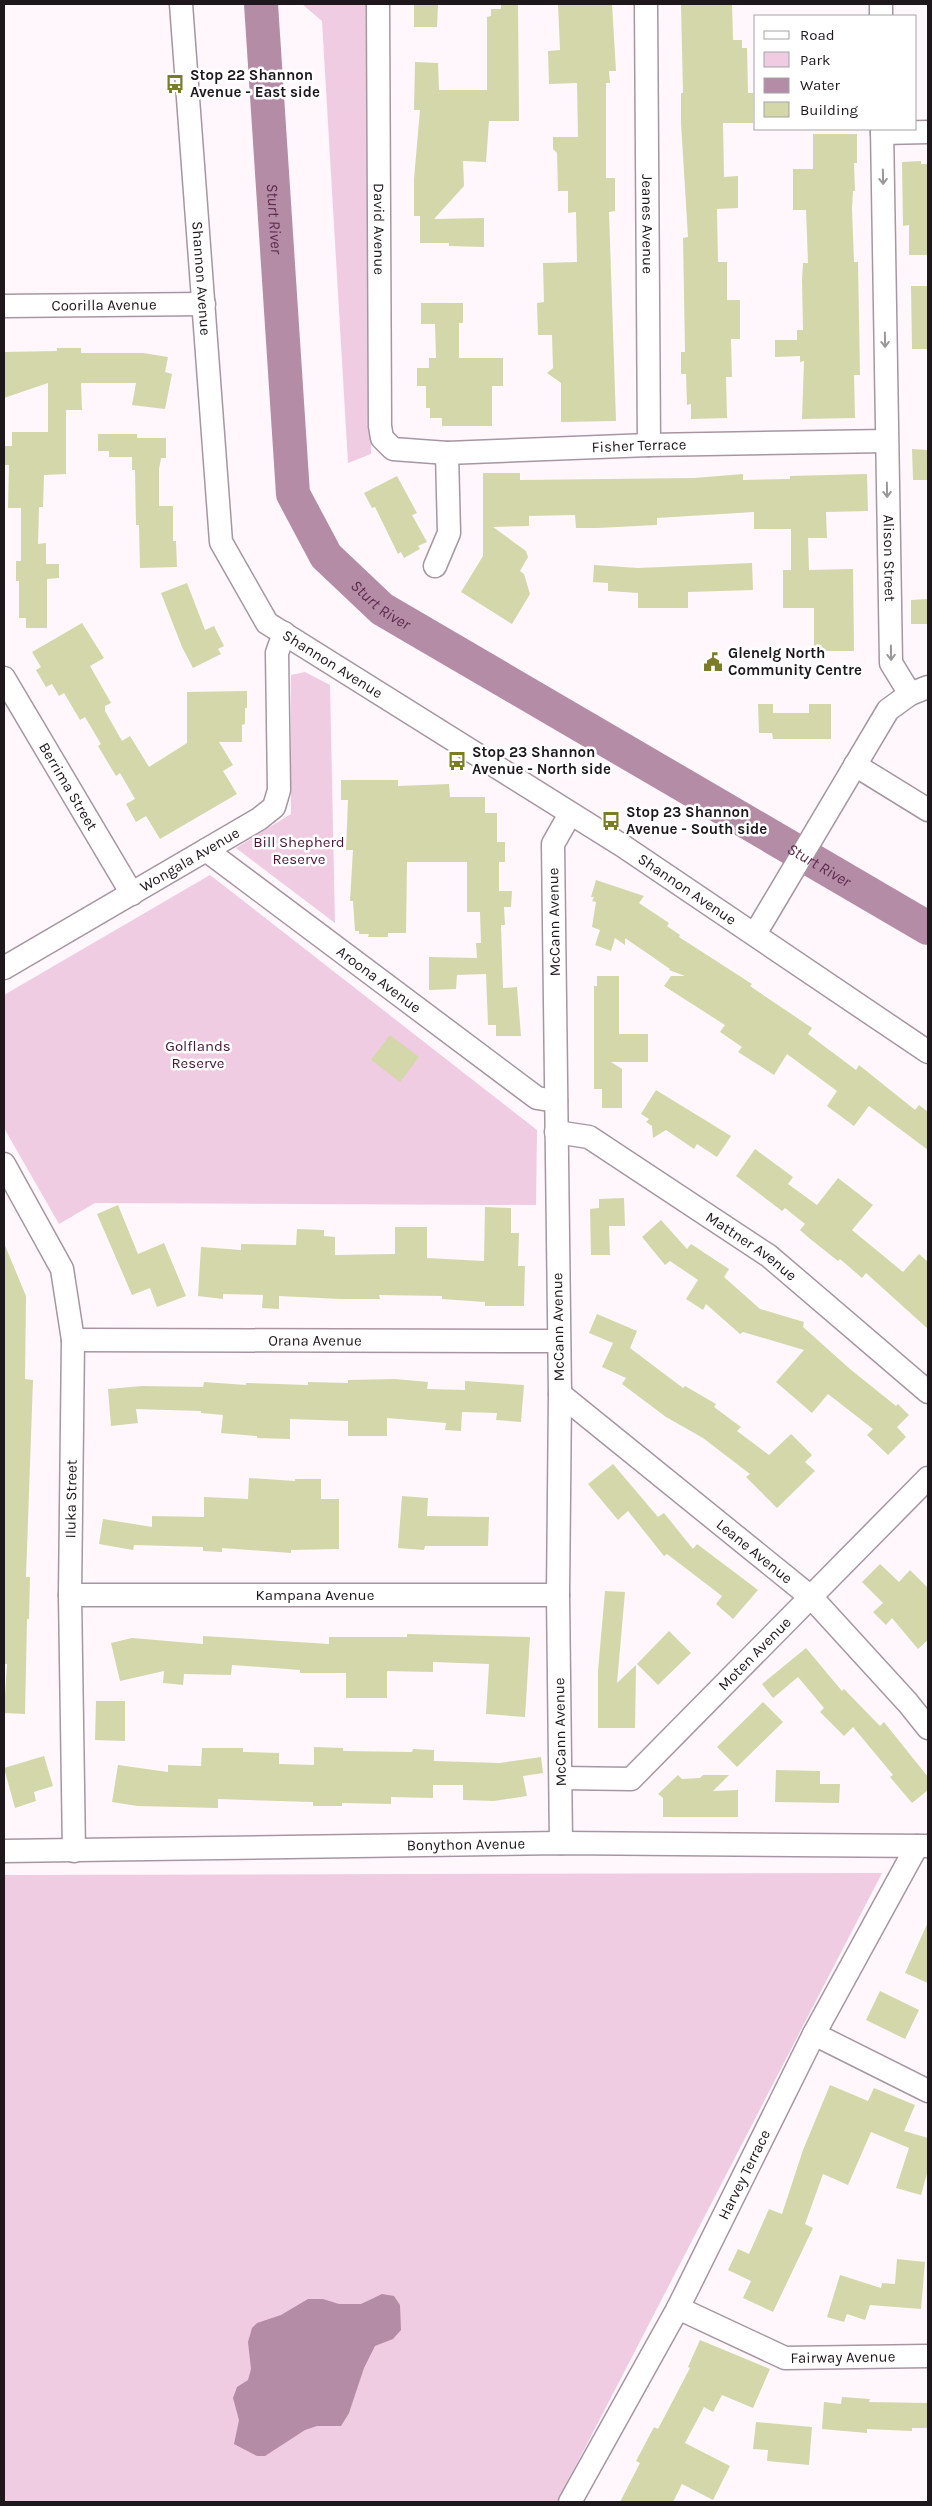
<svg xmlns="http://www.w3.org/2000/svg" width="932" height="2506" font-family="Karla,sans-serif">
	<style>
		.green { fill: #efcce2 }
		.water { fill: #b48ca6 }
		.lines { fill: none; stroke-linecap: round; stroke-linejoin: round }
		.river { stroke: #b48ca6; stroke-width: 34 }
		.building { fill: #d3d7aa }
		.minor-casing { stroke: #a796a1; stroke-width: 25 }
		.minor { stroke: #fff; stroke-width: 22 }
		.oneway { stroke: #9a9799 }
		.labels { text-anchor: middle; stroke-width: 5; stroke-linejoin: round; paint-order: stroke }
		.poi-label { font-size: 15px; font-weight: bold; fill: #1e181c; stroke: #fff; text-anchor: start }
		.street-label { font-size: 15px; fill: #1e181c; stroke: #fff }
		.park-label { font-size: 15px; fill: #461439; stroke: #fff }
		.water-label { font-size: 16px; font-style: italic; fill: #5d2a4f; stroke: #fff }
	</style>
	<rect width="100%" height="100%" fill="#fff7fc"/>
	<path class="green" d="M302,4H367L371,454L348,463L322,21Z
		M305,672L330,685L335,923L236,848L291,814V675Z
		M210,875L537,1130L536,1205L95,1203L59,1224L4,1128V995Z
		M882,1873L557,2502H4V1875Z"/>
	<path class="water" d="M382,2294L394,2296L400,2305L401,2330L393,2339L375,2346L364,2368L349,2413L341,2426H317L305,2430L265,2456H257L234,2444L239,2420L233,2398L237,2387L248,2380L251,2369L248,2342L252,2328L257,2323L281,2315L308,2299H323L339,2304H361Z"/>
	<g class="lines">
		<path class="river" id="s1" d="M261,4L293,494L326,556L382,609L928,928"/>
	</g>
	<path class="building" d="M414,4L438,5L437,27H414Z
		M501,4H518L519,121H489L486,162L463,161L464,186L434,219L484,218V247L449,246V243H420V216H414V179L420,110H414L415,62L438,63L439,90H487V17L491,16V9H501Z
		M558,4H612L616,71H609L610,83H606V178H615V211L609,212L616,421L561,422V383L547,373L553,368L552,335H538L537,303L544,302L543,263L577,262L576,212L568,213V191H558L557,153L553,149V137H578L577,83L549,84L548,51L560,50Z
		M732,4L733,40H742V48H747L748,93H753V123H723L724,177L738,176V208L717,209L718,262H727V300H740V339H731L732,377H726L727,418L691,419V404L687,405L686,374H681V352H685L683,238L688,237L681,123V93H683L681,5Z
		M813,134H857V163H854L855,191H853L852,209L854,262H858L860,375H854L855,418L802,419L804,361L800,362V356L775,357V340H797V330H803L802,280L803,263H808L806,210H793V169H813Z
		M921,161V164H928V255H909V225L903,226L902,162Z
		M911,286H928V349H912Z
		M421,303H463V323H459V358H503V386H492V426H442V418H430V408H426V386H417V368H429V358H436L435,324H421Z
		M57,348H81V353H143L168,357L165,372L172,374L165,409L132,405L136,383H81L82,410H66V474L44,475L43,507H39L38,544L46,543V564H59V578L47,579V628H26V618H19V581H16V561H21V508H8L9,465H5V446H12V432H48V383L4,398V352L57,351Z
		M98,434H137V438H166V458H161L159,469V506H173V541H176L177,567L140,568L139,525H136L135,470H132V457H109V451H98Z
		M912,449L928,450V480H913Z
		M483,473H520V480L694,478L743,474V480L790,479V476L867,474L868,511L826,512L827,538H808L809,570L853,569L854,651H814V608H783V570H791V529H754V512L657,518V525L597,528H576L575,515L529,516V526L493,527L526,551L528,557L520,571L524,574L530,594L512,624L461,592L483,556Z
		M397,476L417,513L412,515L427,542L418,546L420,549L404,558L401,552L398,554L375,507L372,508L364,493Z
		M752,563L753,590L688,592V608H638V593L608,591V583L593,582L594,565L638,568Z
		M187,583L205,630L214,626L224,646L218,649L221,654L193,668L182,647L161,593Z
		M928,599V624H911V600Z
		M82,623L104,658L90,666L111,703L105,706V711L122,741L130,736L149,767L187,743V692L247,691V708H245V724L242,725V742H219L233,765L223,771L237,794L160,839L146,816L136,822L126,804L135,799L120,773L116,776L98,746L101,744L85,717L80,720L64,693L59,696L52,684L46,687L36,670L41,667L32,652Z
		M758,704H773V713H809V704H831V739H773L772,733H759Z
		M341,780H398V786L449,784L450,797H485V813H497V842H505V862H499V891H512L511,907H504L505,925H501L503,988L517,987L521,1036H496V1025H488L486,974L457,975L456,989L429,990V957L477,958L476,943H481L480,912H467V862H407L406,933H388V937H368L369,934H359V931H355L353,901H350L353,850H346L348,800H341Z
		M596,880L644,896L639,903L669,923L667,926L680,935L679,937L752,984L750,986L812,1028L808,1034L856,1070L859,1065L915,1110L919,1105L928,1112V1150L869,1106L854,1126L827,1106L837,1091L787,1054L774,1075L738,1052L742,1047L720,1032L725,1025L664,986L671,976H685L669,970L670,969L625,938V945L615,938L611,951L595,945L600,930L592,927L596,902L592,901L594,897H591Z
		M597,976H619V1034H648V1062H611L622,1069V1108H602V1089H594V986H597Z
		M390,1035L419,1057L400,1082L371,1060Z
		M656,1090L731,1136L717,1157L697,1144L694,1149L666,1130L653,1138L652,1126L646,1122L649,1119L641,1114Z
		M755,1149L793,1177L788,1184L817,1205L838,1178L873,1205L852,1230L903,1272L919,1254L928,1262V1329L866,1273L862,1278L840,1259L838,1261L809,1238L800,1230L805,1224L785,1208L782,1211L736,1176Z
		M624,1198L625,1226H609L610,1255H591L590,1209L599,1208V1199Z
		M118,1205L138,1254L164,1243L186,1296L157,1307L150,1288L132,1295L97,1214Z
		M485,1207L511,1208V1233H519L518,1266H525L524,1306H485V1302L442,1299V1296L379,1295L380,1299H340L279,1296V1309L262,1308L263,1295L223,1294V1299L198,1296L201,1247L241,1250V1244L296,1245L297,1229L324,1230V1236L335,1237V1255L395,1254V1227H427V1258L484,1261Z
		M661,1220L687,1249L691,1244L729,1269L724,1277L760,1309L804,1322L803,1327L850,1369L896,1406L898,1404L909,1415L897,1427L906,1437L888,1455L867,1435L873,1429L828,1394L812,1413L776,1382L804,1350L743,1332L740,1334L706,1304L703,1310L686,1299L698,1280L670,1261L665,1265L642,1237Z
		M4,1243L26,1296L25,1379L33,1380L26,1577H30L29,1619H27L25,1714L4,1713L7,1664H4Z
		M597,1314L637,1331L630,1348L683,1388L685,1386L716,1404L714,1407L741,1427L737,1431L769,1455L791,1434L812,1455L805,1462L815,1471L777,1508L746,1477L750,1474L703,1438L666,1417L622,1384L626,1378L602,1367L613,1343L589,1333Z
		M395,1379L428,1382L427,1389L465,1390V1381L524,1385L521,1422L496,1420L497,1413L462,1412L461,1431L445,1430L446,1423L387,1418V1436H348V1421L290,1419V1439L257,1438V1436L221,1433L223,1415L201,1413V1411L136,1409L138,1423L111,1426L108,1389L142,1386L203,1387L204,1382L246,1385V1383L308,1385V1382L348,1383V1380Z
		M613,1464L658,1517L664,1513L693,1549L697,1544L758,1590L733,1619L716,1604L722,1596L667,1554L664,1556L628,1511L618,1520L588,1484Z
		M249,1478L295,1481V1479H321V1499H339V1549L291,1550V1553L222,1548V1552L203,1551V1547L134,1545L133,1550L99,1544L103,1519L152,1527V1516L204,1517V1497L248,1499Z
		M402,1496L428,1498L427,1516L489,1517L488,1546H425L424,1550L398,1548Z
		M880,1564L899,1582L910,1570L928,1588V1640L918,1649L892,1618L886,1625L873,1612L883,1603L862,1582Z
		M605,1591L625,1592L617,1683L636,1665L635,1728H598V1671Z
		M669,1631L691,1653L658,1685L637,1664Z
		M407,1634L530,1637L525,1717L486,1714L489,1664L433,1662V1672L387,1671V1698H346V1673H300V1670L232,1665L231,1675L184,1674L183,1685L163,1683L164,1671L120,1681L111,1643L132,1638L203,1644V1636L329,1644V1637H407Z
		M806,1648L842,1691L844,1689L880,1726L884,1722L928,1777V1790L912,1803L890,1777L893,1775L853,1727L844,1736L820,1712L824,1708L798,1677L773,1698L762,1684Z
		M96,1701H125V1741L95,1740Z
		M763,1702L783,1722L737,1767L717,1747Z
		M314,1747L343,1748V1751L412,1752L413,1749L434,1750V1761L500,1763L541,1757L543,1773L523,1776L527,1796L494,1801L463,1800V1785H433V1798L391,1797V1804L342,1803V1806H313V1802L218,1799V1808L137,1806L112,1802L118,1765L168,1772V1765L201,1766L202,1748H243V1752L279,1753V1764L314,1765Z
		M44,1756L53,1786L34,1792L36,1801L15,1808L4,1768Z
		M776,1770L820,1771V1784H840L839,1803L775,1802Z
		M678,1775L682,1779L700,1778L703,1775H729L713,1791L738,1790V1817H663V1798L658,1794Z
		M928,1922V1983L905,1973Z
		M880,1991L919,2010L905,2039L866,2020Z
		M830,2085L868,2101L874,2088L915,2105L904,2131L928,2138V2170L921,2195L896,2188L909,2148L871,2132L848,2185L823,2174L805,2224L813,2228L773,2312L743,2298L751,2281L728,2270L738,2249L749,2254L769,2209L782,2214L803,2150Z
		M897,2259L925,2262L921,2309L870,2305L865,2320L847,2314L844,2322L827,2317L840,2275L881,2288L882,2283L895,2284Z
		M700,2340L770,2369L753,2408L722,2395L713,2412L704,2407L685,2443L730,2466L713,2500L682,2484L673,2502H620L640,2463L636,2461L654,2427L658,2429L690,2368L688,2367Z
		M842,2397L870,2399L869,2402L928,2403V2428H912V2431L867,2429V2433L822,2429L824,2402L841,2404Z
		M756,2422L812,2427L809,2465L767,2461L768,2450L753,2449Z"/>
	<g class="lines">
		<g class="minor-casing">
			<g id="minor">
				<path id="s2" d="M181,4L221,542L267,623L623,846L928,1052"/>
				<path id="s3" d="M378,4L380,426L382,438L393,449L447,453L649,445L886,441"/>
				<path id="s4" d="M646,4L649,445"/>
				<path d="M881,4V16"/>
				<path id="s5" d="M882,129L891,663L910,694"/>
				<path d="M882,133L928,132"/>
				<path id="s6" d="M4,306L204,304"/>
				<path d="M435,566L449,533L447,453"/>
				<path id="s7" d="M4,678L132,894"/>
				<path d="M855,765L928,810"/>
				<path id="s8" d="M206,850L537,1098L556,1101"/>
				<path d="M755,934L888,710L910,694L928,687"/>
				<path id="s9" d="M4,968L259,819L274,807L279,790L277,653L284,633"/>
				<path id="s10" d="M556,1132L589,1137L769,1256L928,1392"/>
				<path d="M4,1164L62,1269L73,1340L70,1595L74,1851"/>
				<path id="s11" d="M73,1340L557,1341"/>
				<path id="s12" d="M560,1394L812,1598L908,1703L928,1728"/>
				<path id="s13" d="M70,1595H558"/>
				<path id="s14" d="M561,1778L631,1779L928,1478"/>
				<path d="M561,1843L558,1595L560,1394L553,844L570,814"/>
				<path id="s15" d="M4,1851L561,1843L928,1846"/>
				<path d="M814,2034L928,2091"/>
				<path id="s16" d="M678,2308L785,2358L928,2356"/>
				<path id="s17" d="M570,2502L678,2308L814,2034L917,1846"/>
			</g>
		</g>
		<use href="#minor" class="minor"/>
	</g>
	<defs><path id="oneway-shaft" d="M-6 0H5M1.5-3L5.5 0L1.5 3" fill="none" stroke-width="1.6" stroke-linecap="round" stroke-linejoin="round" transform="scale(1.25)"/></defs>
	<g class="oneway">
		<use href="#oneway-shaft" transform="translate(883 177) rotate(89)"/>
		<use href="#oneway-shaft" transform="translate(885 340) rotate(89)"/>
		<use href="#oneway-shaft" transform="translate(887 490) rotate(89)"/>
		<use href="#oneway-shaft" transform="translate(891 653) rotate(89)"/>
	</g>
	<defs>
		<g id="bus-bare" transform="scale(1.5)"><path d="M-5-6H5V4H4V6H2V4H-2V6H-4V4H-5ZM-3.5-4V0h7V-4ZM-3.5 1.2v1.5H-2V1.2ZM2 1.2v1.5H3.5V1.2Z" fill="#7a7d26" stroke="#fff" stroke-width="2.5" paint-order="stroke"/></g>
		<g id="civic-bare" transform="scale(1.5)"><path d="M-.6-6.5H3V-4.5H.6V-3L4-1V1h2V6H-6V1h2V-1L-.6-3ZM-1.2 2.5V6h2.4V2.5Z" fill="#7a7d26" stroke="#fff" stroke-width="2.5" paint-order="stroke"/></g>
	</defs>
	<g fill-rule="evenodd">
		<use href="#bus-bare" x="175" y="84"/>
		<use href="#civic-bare" x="713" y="662"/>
		<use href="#bus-bare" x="457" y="761"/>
		<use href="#bus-bare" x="611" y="821"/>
	</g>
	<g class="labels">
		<g class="poi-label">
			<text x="190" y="80">Stop 22 Shannon<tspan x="190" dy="17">Avenue - East side</tspan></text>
			<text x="728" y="658">Glenelg North<tspan x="728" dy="17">Community Centre</tspan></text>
			<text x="472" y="757">Stop 23 Shannon<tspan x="472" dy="17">Avenue - North side</tspan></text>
			<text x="626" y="817">Stop 23 Shannon<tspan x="626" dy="17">Avenue - South side</tspan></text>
		</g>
		<g class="street-label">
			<text dy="5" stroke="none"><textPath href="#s4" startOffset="220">Jeanes Avenue</textPath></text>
			<text dy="5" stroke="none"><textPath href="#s3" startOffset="225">David Avenue</textPath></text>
			<text dy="5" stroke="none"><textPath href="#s2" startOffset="275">Shannon Avenue</textPath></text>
			<text dy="5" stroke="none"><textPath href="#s6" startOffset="100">Coorilla Avenue</textPath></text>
			<text dy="5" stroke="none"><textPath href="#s3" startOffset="696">Fisher Terrace</textPath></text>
			<text dy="5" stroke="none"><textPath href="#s5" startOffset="429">Alison Street</textPath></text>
			<text dy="5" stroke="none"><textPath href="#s2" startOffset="710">Shannon Avenue</textPath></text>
			<text dy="5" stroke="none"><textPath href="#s7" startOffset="126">Berrima Street</textPath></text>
			<text dy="5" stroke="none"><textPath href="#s9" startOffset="215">Wongala Avenue</textPath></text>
			<text dy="5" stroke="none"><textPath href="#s2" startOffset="1130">Shannon Avenue</textPath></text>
			<text transform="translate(554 922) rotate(-91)" y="5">McCann Avenue</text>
			<text dy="5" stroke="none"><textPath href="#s8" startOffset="216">Aroona Avenue</textPath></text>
			<text dy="5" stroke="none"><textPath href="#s10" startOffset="229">Mattner Avenue</textPath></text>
			<text transform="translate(558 1327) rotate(-91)" y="5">McCann Avenue</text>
			<text dy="5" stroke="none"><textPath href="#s11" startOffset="242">Orana Avenue</textPath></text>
			<text transform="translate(71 1499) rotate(-89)" y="5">Iluka Street</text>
			<text dy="5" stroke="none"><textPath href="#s12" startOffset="250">Leane Avenue</textPath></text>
			<text dy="5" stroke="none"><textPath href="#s13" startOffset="245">Kampana Avenue</textPath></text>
			<text dy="5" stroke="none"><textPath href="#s14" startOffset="246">Moten Avenue</textPath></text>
			<text transform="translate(560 1732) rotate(-91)" y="5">McCann Avenue</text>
			<text dy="5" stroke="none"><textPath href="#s15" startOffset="462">Bonython Avenue</textPath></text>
			<text dy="5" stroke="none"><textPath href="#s17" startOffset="371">Harvey Terrace</textPath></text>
			<text dy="5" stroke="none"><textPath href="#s16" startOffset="176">Fairway Avenue</textPath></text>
		</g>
		<g class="park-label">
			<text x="299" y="847">Bill Shepherd<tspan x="299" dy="17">Reserve</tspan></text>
			<text x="198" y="1051">Golflands<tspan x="198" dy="17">Reserve</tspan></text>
		</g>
		<g class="water-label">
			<text dy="6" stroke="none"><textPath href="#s1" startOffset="215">Sturt River</textPath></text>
			<text dy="6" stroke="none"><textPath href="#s1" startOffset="635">Sturt River</textPath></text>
			<text dy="6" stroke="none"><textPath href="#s1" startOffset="1145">Sturt River</textPath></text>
		</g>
	</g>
	<rect width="932" height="2506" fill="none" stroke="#1e181c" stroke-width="10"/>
	<rect x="754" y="15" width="162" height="115" fill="#ffffff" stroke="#a5a3a4"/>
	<rect x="764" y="31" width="25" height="8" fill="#ffffff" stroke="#a5a3a4"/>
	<text x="800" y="40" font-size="15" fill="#1e181c">Road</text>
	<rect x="764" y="52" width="25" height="15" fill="#efcce2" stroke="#a5a3a4"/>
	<text x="800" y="65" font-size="15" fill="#1e181c">Park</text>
	<rect x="764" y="78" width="25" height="15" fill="#b48ca6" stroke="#a5a3a4"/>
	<text x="800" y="90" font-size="15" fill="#1e181c">Water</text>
	<rect x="764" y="102" width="25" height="15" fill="#d3d7aa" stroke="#a5a3a4"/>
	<text x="800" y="115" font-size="15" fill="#1e181c">Building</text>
</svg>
